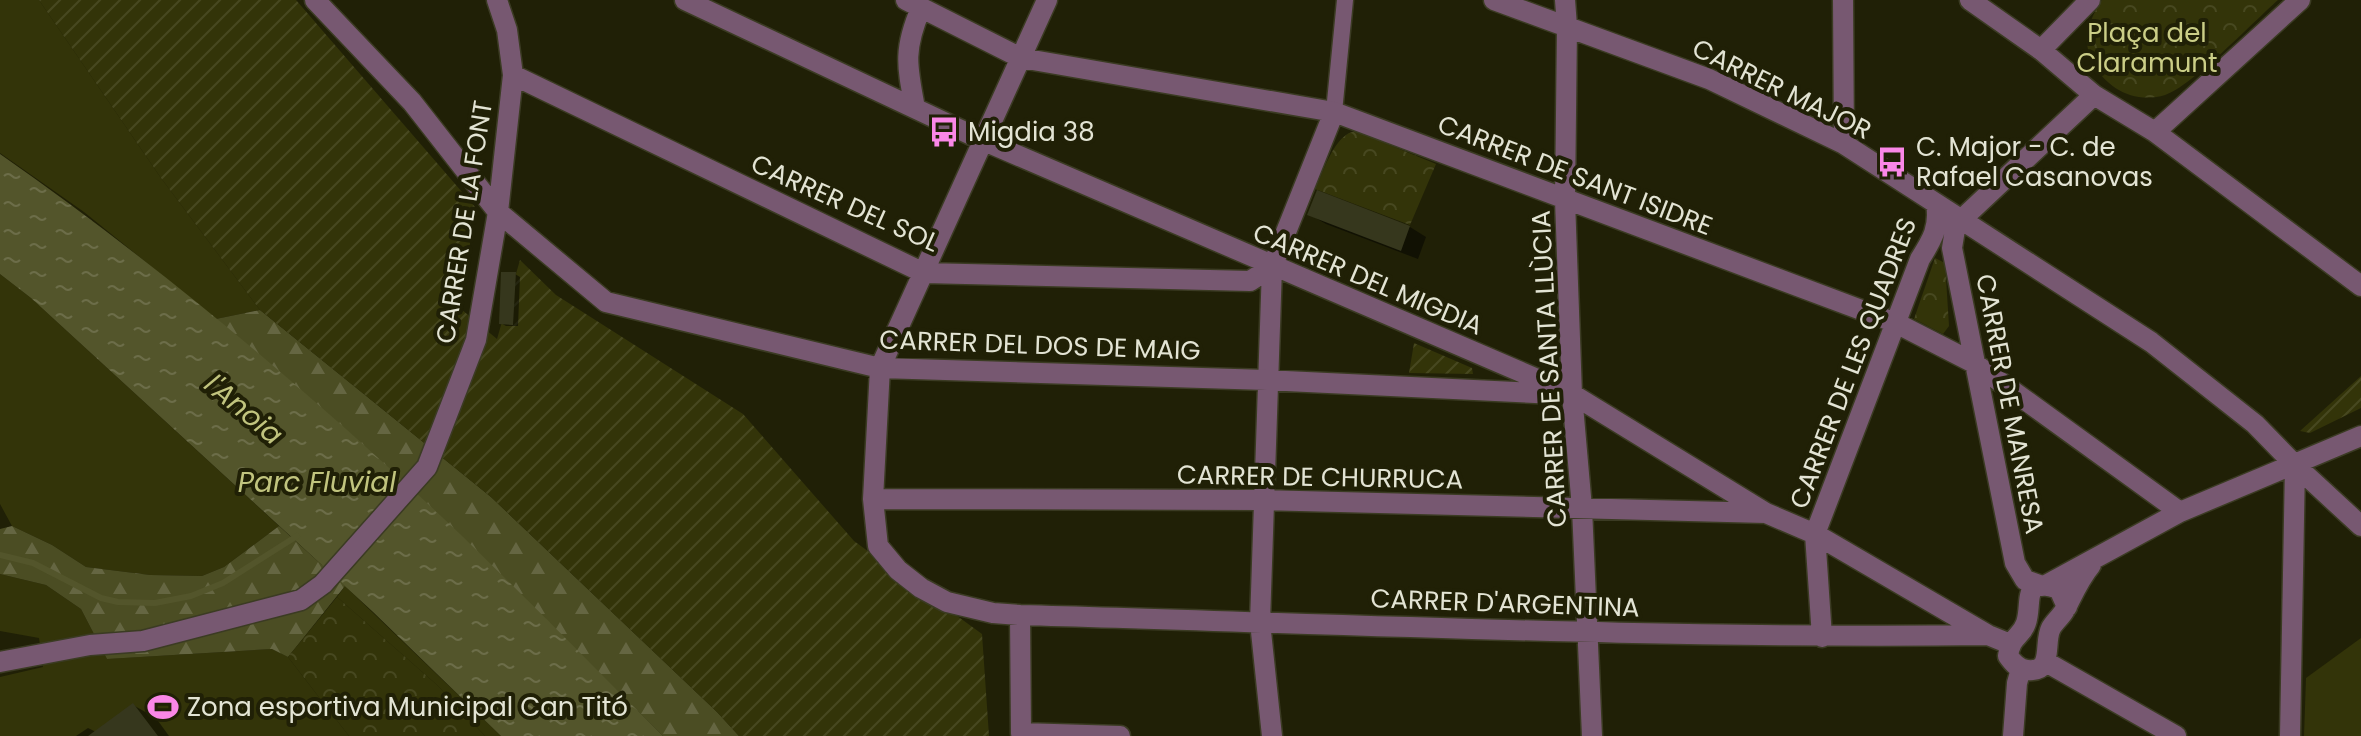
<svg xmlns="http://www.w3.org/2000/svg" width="2361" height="736" font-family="Poppins,sans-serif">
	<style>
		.grass { fill: #333409 }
		.forest { fill: url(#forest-firs) }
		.park { fill: url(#park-crowns) }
		.garden { fill: url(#garden-furrows) }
		.water { fill: url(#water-ripples) }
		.shadow { fill: #0007 }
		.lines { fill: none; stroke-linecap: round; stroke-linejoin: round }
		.stream { stroke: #53552b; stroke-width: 6 }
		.building { fill: #36371d }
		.pedestrian-casing { stroke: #3b3b23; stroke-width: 19 }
		.minor-casing { stroke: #3b3b23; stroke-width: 23 }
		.pedestrian { stroke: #775871; stroke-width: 16 }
		.minor { stroke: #775871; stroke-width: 20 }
		.labels { text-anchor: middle; stroke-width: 8; stroke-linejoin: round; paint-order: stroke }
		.park-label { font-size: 26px; fill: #cbce87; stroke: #202006 }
		.street-label { font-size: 26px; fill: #e3e4d4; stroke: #202006 }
		.poi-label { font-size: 26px; fill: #e3e4d4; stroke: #202006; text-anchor: start }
		.water-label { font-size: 28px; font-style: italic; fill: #c1c47e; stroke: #202006 }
	</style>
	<defs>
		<pattern id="forest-firs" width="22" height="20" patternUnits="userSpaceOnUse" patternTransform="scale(2)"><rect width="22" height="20" fill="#4b4d23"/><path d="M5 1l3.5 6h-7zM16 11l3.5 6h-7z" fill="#656642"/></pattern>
		<pattern id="park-crowns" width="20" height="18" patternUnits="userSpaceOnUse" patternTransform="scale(2)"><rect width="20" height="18" fill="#333409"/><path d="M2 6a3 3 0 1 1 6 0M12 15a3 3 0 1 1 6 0" fill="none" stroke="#474820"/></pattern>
		<pattern id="garden-furrows" width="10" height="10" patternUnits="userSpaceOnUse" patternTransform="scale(2)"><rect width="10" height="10" fill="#333409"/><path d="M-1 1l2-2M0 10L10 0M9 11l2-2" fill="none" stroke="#474820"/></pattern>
		<pattern id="water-ripples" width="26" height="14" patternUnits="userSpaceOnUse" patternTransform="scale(2)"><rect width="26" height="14" fill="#53552b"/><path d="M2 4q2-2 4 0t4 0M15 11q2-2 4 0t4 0" fill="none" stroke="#6c6d49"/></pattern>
	</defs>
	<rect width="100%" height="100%" fill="#202006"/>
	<path class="grass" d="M0,0H39L161,178L260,310L216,319L84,212L0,153Z
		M0,274L31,298L279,526L224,567L202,576L150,575L86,567L52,545L12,526L0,504Z
		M0,574L46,585L81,609L107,659L272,649L288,657L349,736H0V677L43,667L39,638L0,631Z
		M345,586L501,736H485L437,685L337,597Z
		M2361,638V736H2304L2306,678Z"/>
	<path class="forest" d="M260,310L491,497L717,712L739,736H663L460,535L345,429L216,319Z
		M12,526L52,545L86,567L150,575L202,576L224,567L279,526L345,586L288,657L272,649L107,659L81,609L46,585L0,574V529Z"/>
	<path class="park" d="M2102,0H2278C2254,21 2191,87 2165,95C2135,104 2107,89 2093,63C2081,42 2089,19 2102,0Z
		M1356,131L1436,164L1410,225L1315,189C1324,171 1334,134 1356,131Z
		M1935,258L1945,263L1949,326L1943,334L1914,319Z
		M337,597L437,685L485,736H349L288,657Z"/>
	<path class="garden" d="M39,0H296L475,207L461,309L497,339L520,260L556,295L743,414L854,541L982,634L989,736H739L717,712L491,497L260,310L161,178Z
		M1414,343L1472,368L1473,374L1409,373Z
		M2361,376V408L2310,433L2300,431Z"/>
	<path class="water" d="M0,154C163,268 317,398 461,535C529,601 596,669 663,736H501L372,611L31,298L0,274Z"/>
	<path class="shadow" d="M1309,214L1410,227L1426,237L1418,259L1326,224Z
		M515,274L520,277L518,326H506L501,323Z
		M133,705L156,718L169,736H76L88,728L96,732Z"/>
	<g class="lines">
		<path class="stream" d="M0,555L33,563L101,598L118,602L155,603L191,596L223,583L297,536"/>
	</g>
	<path class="building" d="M1317,190L1410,226L1401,251L1307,215Z
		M501,272H516L513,325L499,324Z
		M133,703L158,736H88Z"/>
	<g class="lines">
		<g class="pedestrian-casing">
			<path id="pedestrian" d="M1334,112L1345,0"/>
		</g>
		<g class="minor-casing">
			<path id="minor" d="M315,0L412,102L498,212L606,302L880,368L1267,380L1556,394
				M685,0L982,140L1572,394L1766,513L1815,534L1988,635L2010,644
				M906,0L1021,58L1334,112L1896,323L1974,363L2180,512
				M1047,0L880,368L873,499L878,546L898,570L921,588L947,602L993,613L1020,615C1342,624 1665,639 1988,635
				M1494,0L1709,79L1844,144L2151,342L2255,424L2295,465L2361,526
				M1565,0L1567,26L1565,200L1572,394L1582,508L1592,736
				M1843,0L1844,144
				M1970,0L2041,50L2094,95L2155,132L2361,286
				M2041,50L2090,0
				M513,75L924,273L1250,281L1272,267
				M915,108C907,66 903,50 921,8
				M2155,132L2300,0
				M1957,217L1952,248L2015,563L2025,580L2042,586
				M1961,220L2094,95
				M873,499L1264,500L1766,513
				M2046,585L2180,512L2361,436
				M2067,607L2059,589C2020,576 2033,603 2026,623C2021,638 2011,635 2008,656C2013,663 2018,669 2027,670C2055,673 2043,643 2051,628C2055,621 2062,616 2066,608C2074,592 2080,578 2091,565
				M1020,615L1021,733
				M1822,637L1815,534L1920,259C1932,240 1940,227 1936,204
				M0,662L90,645L143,641L301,600L323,584L427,467L476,340L498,212L513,75L507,30L497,0
				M2046,662L2176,736
				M1021,733L1120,736
				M1272,736L1260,622L1272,267L1334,112
				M2013,736L2017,683L2021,669
				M2290,736L2295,465"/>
		</g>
		<use href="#pedestrian" class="pedestrian"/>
		<use href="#minor" class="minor"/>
	</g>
	<defs>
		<g id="bus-bare" transform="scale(2.4)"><path d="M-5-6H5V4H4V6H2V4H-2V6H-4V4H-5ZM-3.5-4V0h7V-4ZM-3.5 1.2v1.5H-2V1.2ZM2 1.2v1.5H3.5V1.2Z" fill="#fa87e7" stroke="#202006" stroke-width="2.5" paint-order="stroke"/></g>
		<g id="stadium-bare" transform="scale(2.4)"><path d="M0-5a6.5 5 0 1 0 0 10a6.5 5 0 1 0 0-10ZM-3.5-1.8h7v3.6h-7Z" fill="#fa87e7" stroke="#202006" stroke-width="2.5" paint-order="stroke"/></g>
	</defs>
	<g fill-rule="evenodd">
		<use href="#bus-bare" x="944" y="132"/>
		<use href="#bus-bare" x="1892" y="162"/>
		<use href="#stadium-bare" x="163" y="707"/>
	</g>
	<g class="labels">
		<g class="park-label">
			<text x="2147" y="42">Plaça del<tspan x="2147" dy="30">Claramunt</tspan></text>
		</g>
		<g class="street-label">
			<text transform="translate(1782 89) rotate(26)" y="9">CARRER MAJOR</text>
			<text transform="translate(1575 175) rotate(21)" y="9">CARRER DE SANT ISIDRE</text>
			<text transform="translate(845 203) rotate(24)" y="9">CARRER DEL SOL</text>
			<text transform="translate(464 222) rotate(-81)" y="9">CARRER DE LA FONT</text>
			<text transform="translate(1368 279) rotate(23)" y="9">CARRER DEL MIGDIA</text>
			<text transform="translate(1040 345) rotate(2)" y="9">CARRER DEL DOS DE MAIG</text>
			<text transform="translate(1853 363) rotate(-69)" y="9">CARRER DE LES QUADRES</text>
			<text transform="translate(1549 369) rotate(-93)" y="9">CARRER DE SANTA LLÙCIA</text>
			<text transform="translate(2010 404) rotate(79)" y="9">CARRER DE MANRESA</text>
			<text transform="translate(1320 477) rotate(1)" y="9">CARRER DE CHURRUCA</text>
			<text transform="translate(1505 603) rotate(2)" y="9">CARRER D'ARGENTINA</text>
		</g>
		<g class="poi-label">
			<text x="968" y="141">Migdia 38</text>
			<text x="1916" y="156">C. Major - C. de<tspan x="1916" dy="30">Rafael Casanovas</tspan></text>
			<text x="187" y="716">Zona esportiva Municipal Can Titó</text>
		</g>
		<g class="water-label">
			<text transform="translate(244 409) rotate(40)" y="10">l'Anoia</text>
			<text x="317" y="492">Parc Fluvial</text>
		</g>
	</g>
</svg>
